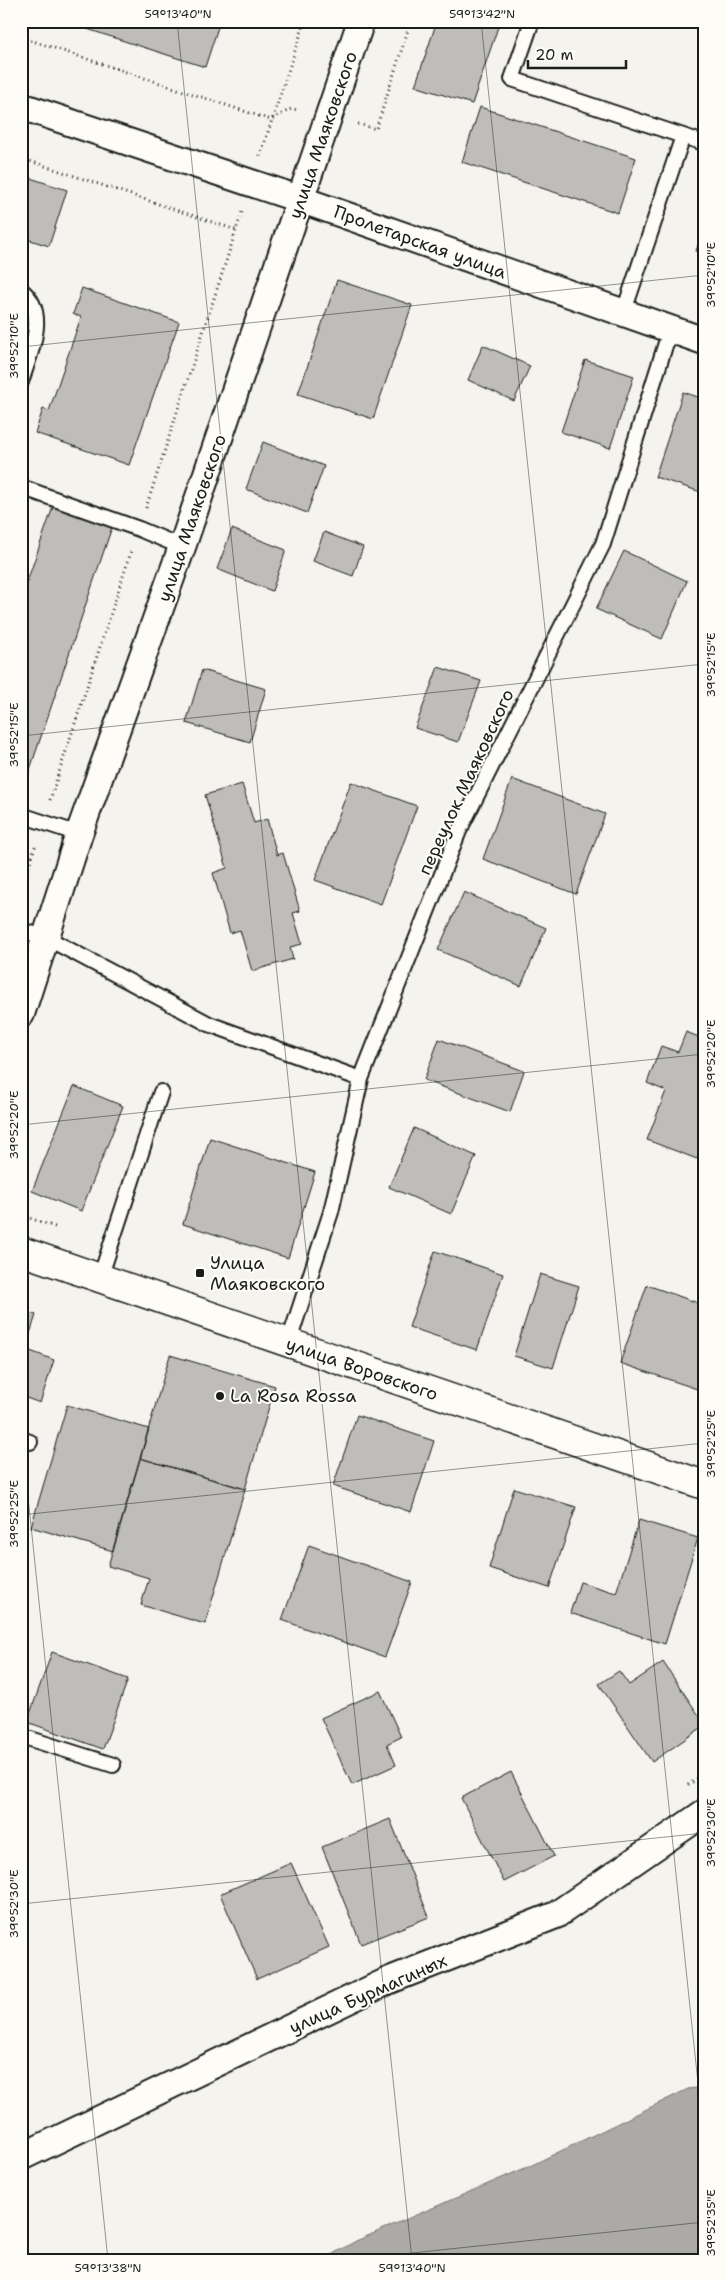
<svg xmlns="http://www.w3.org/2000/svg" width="725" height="2281" font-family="'Shantell Sans',sans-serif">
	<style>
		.water { fill: #abaaa6; stroke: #72716f }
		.building { fill: #bebdba; stroke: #1c1c1c }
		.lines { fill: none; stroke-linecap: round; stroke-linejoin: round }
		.service-casing { stroke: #1c1c1c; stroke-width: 18 }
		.minor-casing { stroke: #1c1c1c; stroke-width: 30 }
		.tertiary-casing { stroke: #1c1c1c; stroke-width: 31 }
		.path { stroke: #1c1c1c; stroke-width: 3; stroke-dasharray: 1 4; stroke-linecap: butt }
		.service { stroke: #fdfcf7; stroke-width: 14 }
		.minor { stroke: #fdfcf7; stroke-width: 26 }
		.tertiary { stroke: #fdfcf7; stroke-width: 28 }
		.ticks { fill: none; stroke: #1c1c1c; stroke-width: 1; stroke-opacity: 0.45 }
		.poi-dot { fill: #1c1c1c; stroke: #fdfcf7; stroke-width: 2 }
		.labels { text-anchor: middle; stroke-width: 4; stroke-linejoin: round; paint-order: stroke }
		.street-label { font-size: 18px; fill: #1c1c1c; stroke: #fdfcf7 }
		.poi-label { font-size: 18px; fill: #1c1c1c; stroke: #fdfcf7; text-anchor: start }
		.neatline { fill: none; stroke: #1c1c1c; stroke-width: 2 }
		.ticks-label { font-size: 12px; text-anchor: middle; fill: #1c1c1c }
	</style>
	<rect width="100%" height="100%" fill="#f4f3ee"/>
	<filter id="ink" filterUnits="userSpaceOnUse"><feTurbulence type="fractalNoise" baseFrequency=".02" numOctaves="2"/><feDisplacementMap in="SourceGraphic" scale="10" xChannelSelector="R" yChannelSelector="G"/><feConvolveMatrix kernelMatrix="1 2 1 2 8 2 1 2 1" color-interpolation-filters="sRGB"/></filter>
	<g filter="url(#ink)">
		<path class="water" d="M704,2087V2260H322L356,2241L532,2165L688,2089Z"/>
		<path class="building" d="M62,21H220L205,67Z
			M437,21H500L472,104L415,86Z
			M480,107L636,158L618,213L462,162Z
			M21,175L67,190L49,246L21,237Z
			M704,227V253L696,251Z
			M337,280L412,305L373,419L298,394Z
			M82,288L179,322L129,465L35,433L43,409L49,411L81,317L73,314Z
			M483,345L530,366L514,401L468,380Z
			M585,360L634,376L610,448L561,432Z
			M683,392L704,399V493L655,477Z
			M263,442L324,466L307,513L246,489Z
			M53,507L112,527L22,793L21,599Z
			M232,529L286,550L272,591L217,569Z
			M324,532L363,547L353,576L313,561Z
			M624,551L687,581L662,639L596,609Z
			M438,667L481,681L458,742L415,728Z
			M202,670L266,689L250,742L186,723Z
			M512,779L605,814L576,894L483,859Z
			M351,782L417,806L381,904L315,880Z
			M242,784L254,823L267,819L277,855L283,853L300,911L293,913L302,944L290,947L293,959L252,971L240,930L230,933L213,873L227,868L205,795Z
			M704,789V808L699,806Z
			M464,892L546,928L521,986L438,950Z
			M686,1032L704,1039V1143L697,1159L647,1140L666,1091L647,1083L661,1046L678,1052Z
			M439,1039L524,1071L510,1112L424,1080Z
			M74,1086L123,1106L81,1211L32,1191Z
			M414,1128L476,1156L451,1214L389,1187Z
			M210,1138L315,1172L288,1258L183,1224Z
			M435,1251L503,1274L477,1350L409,1327Z
			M540,1274L579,1286L553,1368L514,1356Z
			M647,1285L704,1305V1379L700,1390L620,1363Z
			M21,1310L36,1315L25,1349L54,1360L40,1403L21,1396Z
			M170,1355L275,1386L245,1489L140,1458Z
			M67,1405L149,1429L113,1551L31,1527Z
			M357,1415L434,1441L411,1512L333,1486Z
			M140,1458L245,1489L205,1624L141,1605L149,1578L108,1566Z
			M514,1488L576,1507L549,1588L489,1568Z
			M639,1520L698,1538L665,1644L570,1613L580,1582L616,1593Z
			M309,1545L412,1582L385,1657L282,1620Z
			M52,1652L128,1679L103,1749L27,1722Z
			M663,1662L704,1723V1726L652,1762L599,1684L619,1671L629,1685Z
			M380,1691L401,1737L387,1744L396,1765L352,1785L321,1718Z
			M511,1772L554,1856L504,1882L461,1798Z
			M390,1819L429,1917L361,1944L322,1847Z
			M291,1863L329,1947L257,1979L220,1894Z"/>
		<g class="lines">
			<g class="service-casing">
				<path id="service" d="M532,21L512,79L683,136L623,314
					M683,136L704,143
					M21,290C50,312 30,353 21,382
					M21,487L139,529L182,547
					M21,815L79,834
					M21,930L47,938L209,1024L361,1079
					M100,1278L161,1092
					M288,1344L331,1212L361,1079L459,831L603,544L670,330
					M21,1439L30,1442
					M21,1736L113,1765"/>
			</g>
			<g class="minor-casing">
				<path id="minor" d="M21,106L302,200L704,341
					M21,1014L79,834L182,547L361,21
					M21,2157L390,1980L556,1915L704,1813"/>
			</g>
			<g class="tertiary-casing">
				<path id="tertiary" d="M21,1251L704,1485"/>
			</g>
			<path class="path" d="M21,37L271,120L291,109L299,110
				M358,124L376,129L411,21
				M260,156L305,21
				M21,158L236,230
				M146,508L242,212
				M50,800L131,552
				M21,890L36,844
				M21,1215L55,1227
				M688,1785L704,1774"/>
			<use href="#service" class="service"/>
			<use href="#minor" class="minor"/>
			<use href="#tertiary" class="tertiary"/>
		</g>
	</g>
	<path class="ticks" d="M177,21L412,2260M481,21L704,2140M21,347L704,275M21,736L704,664M21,1125L704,1054M21,1430L108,2260M21,1515L704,1443M21,1904L704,1833M346,2260L704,2222"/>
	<g class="poi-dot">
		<rect x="195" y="1268" width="10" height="10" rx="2.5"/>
		<circle cx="220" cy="1396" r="5"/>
	</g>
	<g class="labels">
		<g class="street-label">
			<text transform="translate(323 135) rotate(-71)" y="6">улица Маяковского</text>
			<text transform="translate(420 242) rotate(20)" y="6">Пролетарская улица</text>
			<text transform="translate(192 518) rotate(-71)" y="6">улица Маяковского</text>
			<text transform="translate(466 782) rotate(-65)" y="6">переулок Маяковского</text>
			<text transform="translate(362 1369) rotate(19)" y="6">улица Воровского</text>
			<text transform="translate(368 1994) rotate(-24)" y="6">улица Бурмагиных</text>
		</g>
		<g class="poi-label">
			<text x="210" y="1269">Улица<tspan x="210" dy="21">Маяковского</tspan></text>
			<text x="230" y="1402">La Rosa Rossa</text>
		</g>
	</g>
	<rect width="725" height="2281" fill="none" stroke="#fdfcf7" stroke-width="55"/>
	<path d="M528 60v8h98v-8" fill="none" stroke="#1c1c1c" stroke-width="2.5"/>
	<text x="535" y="60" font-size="15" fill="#1c1c1c" stroke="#fdfcf7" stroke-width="4" paint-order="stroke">20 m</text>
	<rect x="28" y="28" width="670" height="2226" class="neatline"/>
	<g class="ticks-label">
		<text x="178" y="18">59°13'40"N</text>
		<text x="482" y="18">59°13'42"N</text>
		<text transform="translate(711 275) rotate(-90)" y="4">39°52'10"E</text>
		<text transform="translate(14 346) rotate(-90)" y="4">39°52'10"E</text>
		<text transform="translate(711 665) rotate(-90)" y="4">39°52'15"E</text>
		<text transform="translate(14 735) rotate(-90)" y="4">39°52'15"E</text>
		<text transform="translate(711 1054) rotate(-90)" y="4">39°52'20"E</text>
		<text transform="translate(14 1125) rotate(-90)" y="4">39°52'20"E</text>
		<text transform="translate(711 1444) rotate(-90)" y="4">39°52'25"E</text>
		<text transform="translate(14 1514) rotate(-90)" y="4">39°52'25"E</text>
		<text transform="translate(711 1833) rotate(-90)" y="4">39°52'30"E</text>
		<text transform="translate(14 1904) rotate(-90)" y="4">39°52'30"E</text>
		<text transform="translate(711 2223) rotate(-90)" y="4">39°52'35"E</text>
		<text x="108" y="2272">59°13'38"N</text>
		<text x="412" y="2272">59°13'40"N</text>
	</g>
</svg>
